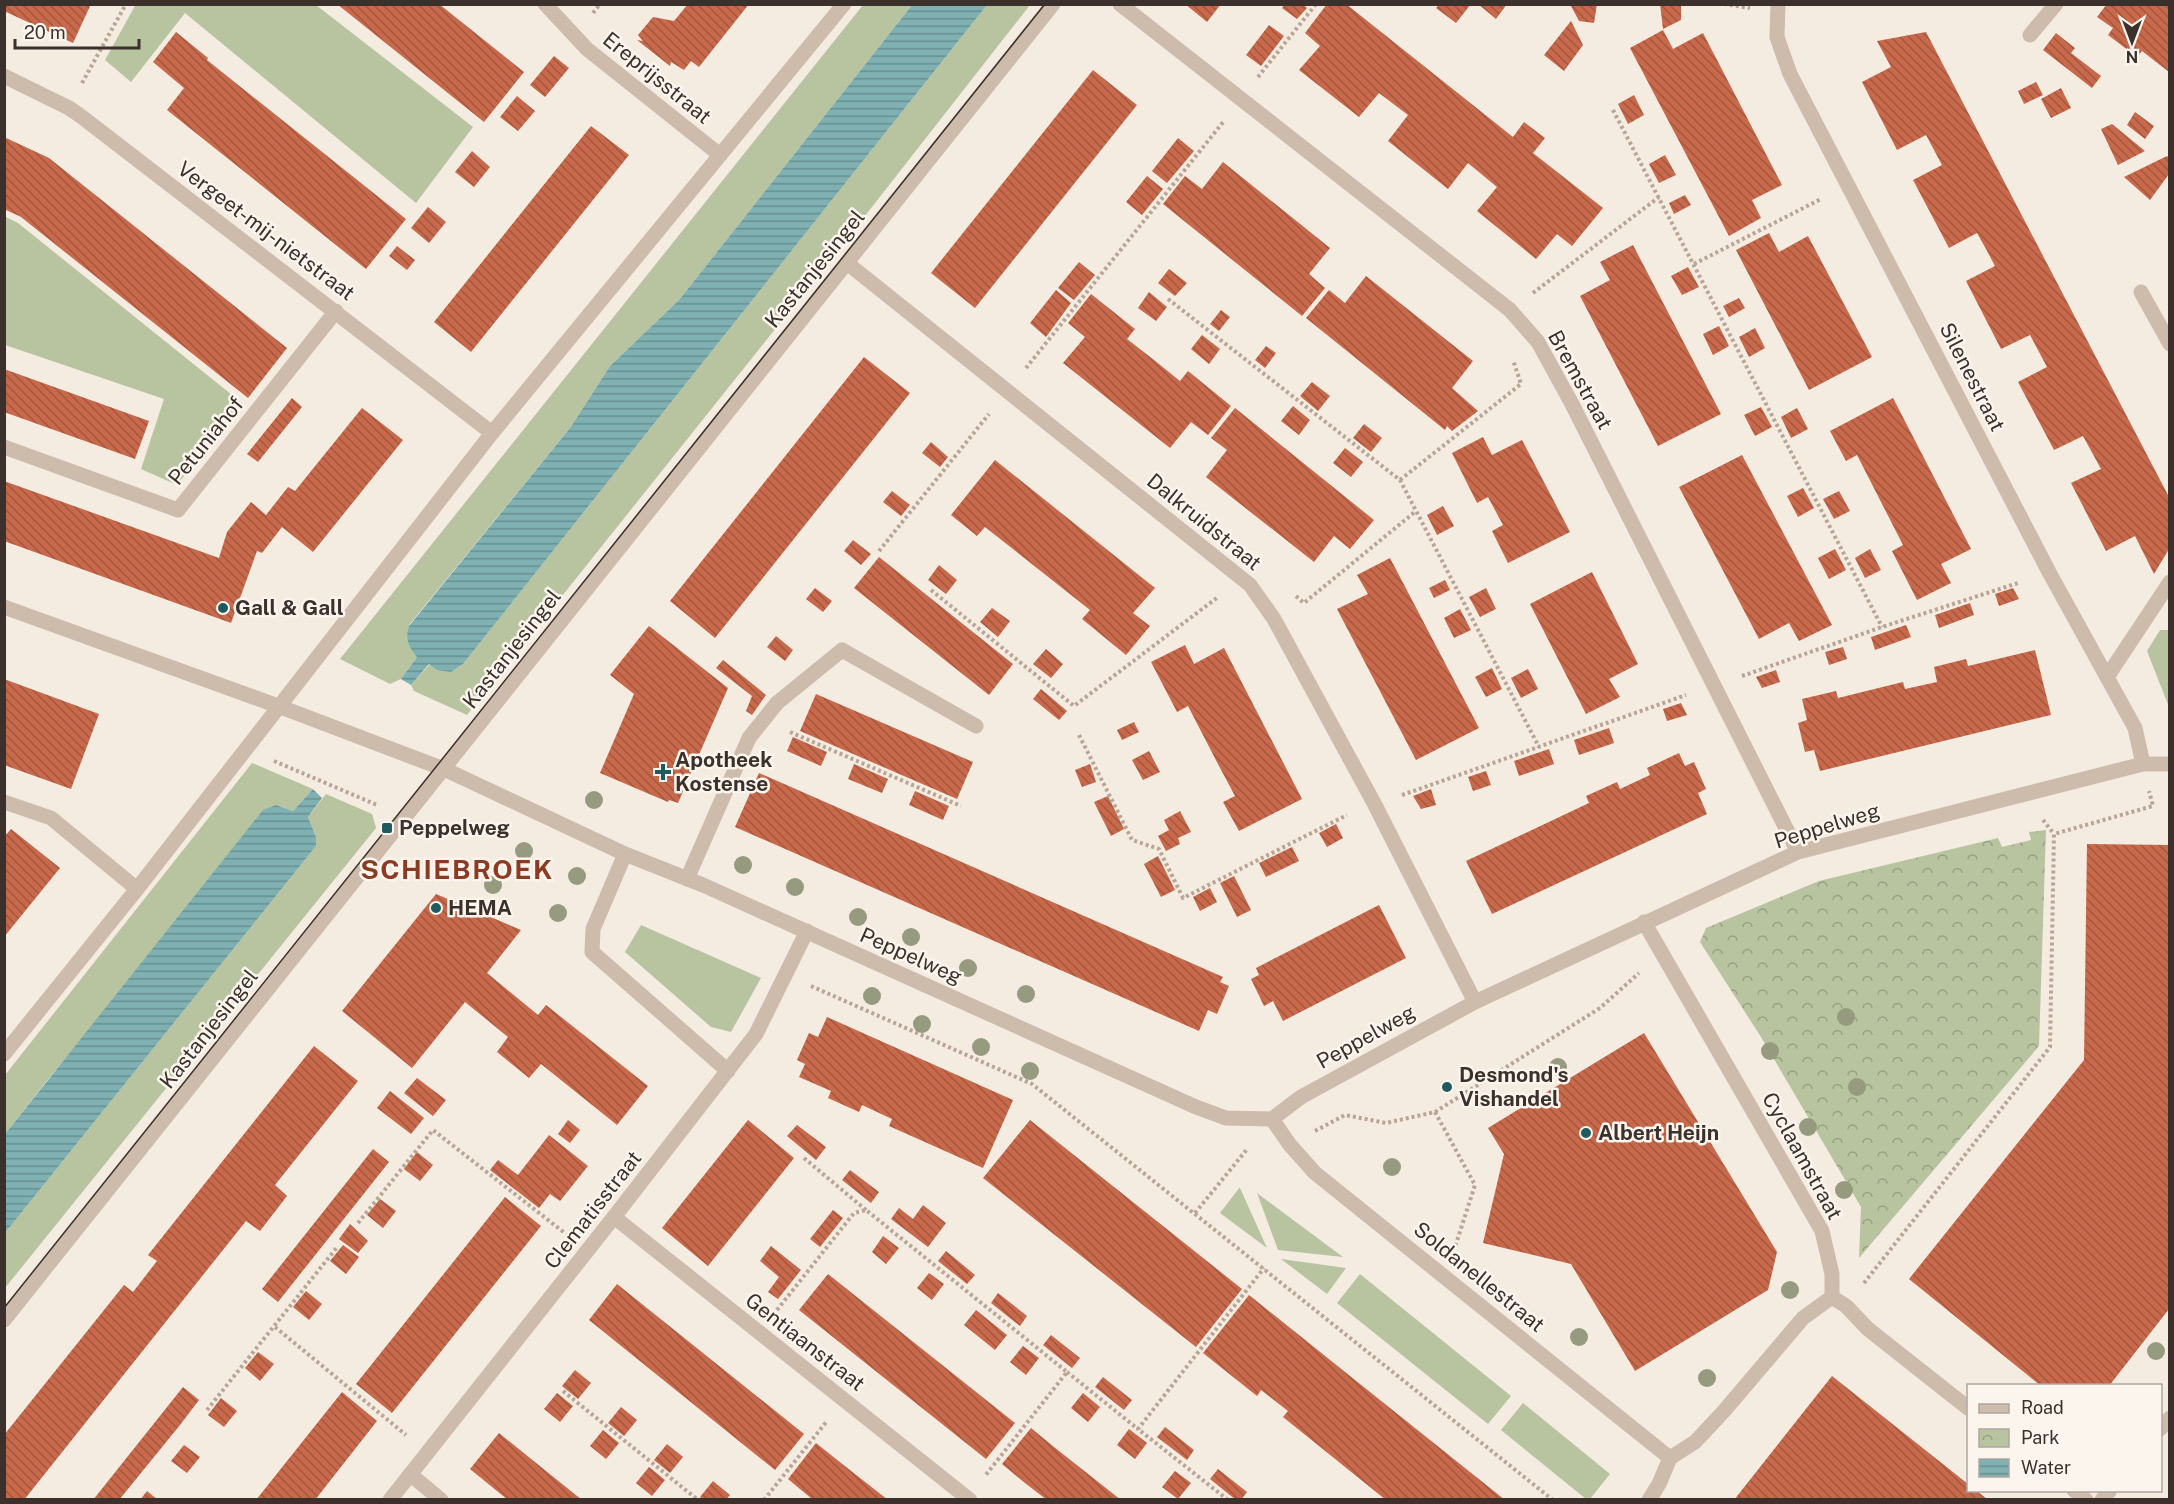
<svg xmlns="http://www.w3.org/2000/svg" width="2174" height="1504" font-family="'Public Sans',sans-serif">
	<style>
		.green { fill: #b8c4a0 }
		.park { fill: url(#park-crowns) }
		.water { fill: url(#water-rules) }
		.building { fill: url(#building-back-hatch) }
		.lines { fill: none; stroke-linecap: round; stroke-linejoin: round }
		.path { stroke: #b9a596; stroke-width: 4; stroke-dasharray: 3 3; stroke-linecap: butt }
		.service { stroke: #cdbbac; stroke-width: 15 }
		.minor { stroke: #cdbbac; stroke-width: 15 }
		.tertiary { stroke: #cdbbac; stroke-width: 15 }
		.tram { stroke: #3b302b; stroke-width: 1.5 }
		.tree { fill: #969b7f }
		.poi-dot { fill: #1f5a5e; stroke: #fbf5ee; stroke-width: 2 }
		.labels { text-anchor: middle; stroke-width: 5; stroke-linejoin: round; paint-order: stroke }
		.street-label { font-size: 21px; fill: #3b302b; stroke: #fbf5ee }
		.poi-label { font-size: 21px; font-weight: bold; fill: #3b302b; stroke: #fbf5ee; text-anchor: start }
		.district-label { font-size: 27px; font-weight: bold; letter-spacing: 1.5px; fill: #8c3b22; stroke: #fbf5ee }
	</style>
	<defs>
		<pattern id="park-crowns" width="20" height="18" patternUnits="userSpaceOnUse" patternTransform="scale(1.5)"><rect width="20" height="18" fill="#b8c4a0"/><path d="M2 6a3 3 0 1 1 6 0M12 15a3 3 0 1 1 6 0" fill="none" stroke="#97a083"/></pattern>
		<pattern id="water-rules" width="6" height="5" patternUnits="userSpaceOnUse" patternTransform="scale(1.5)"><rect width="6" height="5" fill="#7fb0b2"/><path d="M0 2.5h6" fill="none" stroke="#699091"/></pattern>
		<pattern id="building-back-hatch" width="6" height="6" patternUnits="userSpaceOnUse" patternTransform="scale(1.5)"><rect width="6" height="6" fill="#c8694b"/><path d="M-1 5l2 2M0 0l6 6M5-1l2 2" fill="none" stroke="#a4573f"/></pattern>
	</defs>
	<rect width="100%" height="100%" fill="#f4ebe1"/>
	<path class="green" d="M136,4L316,5L473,127L416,203L185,13L131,82L105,60Z
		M863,5H912L679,300L610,366L570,428L409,625L417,657L401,679L390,684L340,659Z
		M987,5H1030L843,244L467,715L414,691L411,685L430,664L451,672L463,664Z
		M4,216L18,223L242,403L177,485L141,469L164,399L5,345Z
		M2160,630H2169V707L2147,651Z
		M252,763L313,789L293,811L276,805L49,1078L5,1134V1075Z
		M326,794L372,814L376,828L5,1288V1233L316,846V837L308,817Z
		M641,925L761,978L731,1032L711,1027L625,952Z
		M1240,1187V1188L1267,1248L1220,1213Z
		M1257,1193L1343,1257L1278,1250Z
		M1281,1259L1346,1268L1327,1294Z
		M1360,1274L1511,1396L1488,1424L1337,1303Z
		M1523,1403L1610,1474L1590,1499H1586L1501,1430Z"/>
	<path class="park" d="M2046,830L2039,1046L1859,1258L1861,1207L1761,1037L1700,942L1706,928L1819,881L1998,838L2002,847L2031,840L2029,832Z"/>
	<path class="water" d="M912,5H987L463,664L451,672L437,670L429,664L411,685L401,679L417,657C408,646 405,639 409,626L570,428L610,366L679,300Z
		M313,789L322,798L308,817L316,837V846L5,1233V1134L263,810L276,805L293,811Z"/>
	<path class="building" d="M4,4H91L73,43L4,11Z
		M337,4H439L524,72L484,122Z
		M688,4H749L699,67L691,61L684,70L671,62L670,66L637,40L643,41L638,35L653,17L674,21Z
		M1185,4H1221L1207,22Z
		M1285,4H1303L1307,8L1297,19L1282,8Z
		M1327,4H1346L1513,137L1524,122L1545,138L1533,153L1603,208L1572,246L1557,234L1536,259L1477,211L1497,187L1468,163L1448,189L1388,141L1408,115L1379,93L1359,117L1299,70L1320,46L1305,33Z
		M1440,4H1471L1456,23L1436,8Z
		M1478,4H1507L1496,19Z
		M1570,4H1597L1594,23L1579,21Z
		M1660,4H1681V20L1663,29Z
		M2107,4H2169V72L2142,51L2137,57L2108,35L2113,28L2097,17Z
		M1571,21L1583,45L1564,71L1544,55Z
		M1269,25L1284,36L1261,66L1246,55Z
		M1663,30L1673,49L1703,33L1782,185L1752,200L1761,218L1729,236L1630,48Z
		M176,32L208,58L207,60L406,219L366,269L167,110L184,88L153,62Z
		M1926,32L2169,497V549L2154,574L2135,536L2106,551L2071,483L2101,469L2083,436L2054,450L2018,382L2047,367L2030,335L2001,349L1966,281L1995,266L1986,249L1977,233L1949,248L1913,180L1942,165L1926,135L1897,150L1862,82L1891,67L1877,41Z
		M2056,33L2075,48L2071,53L2101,76L2092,88L2043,50Z
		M554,56L569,68L545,97L530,85Z
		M1093,70L1137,105L975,308L931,273Z
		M2036,82L2043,95L2024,104L2018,91Z
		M2061,88L2071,108L2051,118L2041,99Z
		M1634,95L1644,115L1628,124L1618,104Z
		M517,96L535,111L518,131L500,117Z
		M2135,112L2154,126L2145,139L2127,125Z
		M2112,124L2145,151L2118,165L2101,129Z
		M591,126L629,155L471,352L434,322Z
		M4,137L49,158L287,348L248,398L21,217L4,209Z
		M1178,138L1194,151L1167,183L1152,171Z
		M472,151L490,167L474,187L455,172Z
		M1665,155L1676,175L1659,183L1649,164Z
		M2167,156L2169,158V174L2150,200L2124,177Z
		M1223,162L1330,248L1309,274L1325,288L1302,316L1163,204L1185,176L1202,189Z
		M1147,176L1163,189L1142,215L1126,202Z
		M1685,195L1691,205L1674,214L1669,203Z
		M428,207L446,222L429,243L411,228Z
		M1769,233L1779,252L1808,236L1872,357L1809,390L1736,250Z
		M1633,245L1721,414L1658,446L1580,296L1610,280L1600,262Z
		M397,246L415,260L407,270L389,256Z
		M1079,262L1095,275L1074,300L1058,288Z
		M1688,267L1699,287L1682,295L1671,276Z
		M1169,269L1187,283L1175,296L1158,283Z
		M1366,276L1473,361L1452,388L1478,411L1452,431L1447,426L1445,430L1306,318L1329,290L1345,303Z
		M1056,290L1071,303L1046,337L1030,323Z
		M1149,292L1167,307L1156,321L1138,308Z
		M1091,294L1135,329L1127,339L1154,360L1180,381L1188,371L1231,406L1208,435L1191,422L1170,448L1063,363L1085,337L1068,323Z
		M1739,298L1745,308L1729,317L1723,306Z
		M1221,310L1230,317L1219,331L1210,324Z
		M1719,326L1729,346L1713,355L1703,334Z
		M1755,328L1765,348L1749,357L1739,337Z
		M1202,335L1220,349L1209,364L1191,349Z
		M1266,346L1276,353L1265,368L1255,360Z
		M864,357L910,393L715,638L670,601Z
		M4,369L149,421L135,459L4,412Z
		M1312,382L1330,396L1318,411L1300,396Z
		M292,398L302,407L258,462L247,454Z
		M1893,398L1971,549L1941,564L1951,583L1917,600L1892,551L1903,545L1857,455L1846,461L1830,431Z
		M1293,406L1310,420L1299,435L1281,421Z
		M1761,407L1772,427L1755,436L1744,415Z
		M362,408L403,440L313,552L282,527L262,553L257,551L231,623L4,541V481L219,558L227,532L251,502L266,515L288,487L295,491Z
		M1235,408L1374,520L1350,549L1334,536L1314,562L1206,477L1227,450L1211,438Z
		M1797,408L1808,429L1791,438L1781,417Z
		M1364,424L1382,438L1371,452L1353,438Z
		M1483,437L1492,455L1522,440L1570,532L1508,563L1492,531L1503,525L1488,497L1477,503L1452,453Z
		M931,442L948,457L940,467L922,453Z
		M1345,448L1363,462L1351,477L1333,463Z
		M1742,455L1832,625L1799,641L1789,623L1759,639L1679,487Z
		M995,460L1155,588L1133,613L1150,626L1126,655L1082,619L1090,610L985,527L977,536L951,515Z
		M1803,488L1814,508L1798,517L1787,496Z
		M892,491L910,505L901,516L883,502Z
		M1839,491L1850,511L1834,519L1823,499Z
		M1443,506L1454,526L1437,535L1427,515Z
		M853,540L871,554L861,565L844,551Z
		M1835,549L1846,570L1829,579L1818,558Z
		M1870,549L1881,570L1865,578L1855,558Z
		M879,557L1013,664L989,695L854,588Z
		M1390,558L1479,728L1416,760L1337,609L1368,594L1357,575Z
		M939,565L957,580L946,594L928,580Z
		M1592,572L1638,664L1609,679L1620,697L1586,714L1530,604Z
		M1445,580L1450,590L1434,598L1429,588Z
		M815,588L832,601L823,612L806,599Z
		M1486,588L1496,609L1480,617L1469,597Z
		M2013,588L2019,599L1999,606L1995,594Z
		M1970,603L1974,615L1939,628L1935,615Z
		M992,608L1010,621L998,637L980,622Z
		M1460,609L1471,630L1454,638L1444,618Z
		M1906,625L1911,637L1875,650L1871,637Z
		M649,626L728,688L678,803L669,800L668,802L600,773L634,694L610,675Z
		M776,636L793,650L785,661L767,647Z
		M1185,645L1194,664L1224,648L1302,799L1239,831L1223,802L1235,796L1219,766L1188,706L1177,712L1151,662Z
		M1843,647L1847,659L1829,665L1825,652Z
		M1046,649L1063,664L1051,678L1033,664Z
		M2035,650L2051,715L1820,771L1814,750L1805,752L1798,723L1807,720L1802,699L1836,691L1838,698L1903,682L1905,689L1937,682L1934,667L1966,659L1968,666Z
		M723,660L766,695L752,715L746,711L752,696L716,668Z
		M1492,668L1502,689L1486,697L1475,677Z
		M1528,669L1538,689L1521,698L1511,678Z
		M1776,670L1780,682L1762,688L1756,677Z
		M4,679L99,714L71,789L4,765Z
		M1041,689L1067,711L1059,720L1033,699Z
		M816,694L973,762L957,799L800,731Z
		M1681,703L1687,715L1667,721L1663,709Z
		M1134,722L1139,732L1122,740L1117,730Z
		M1609,728L1614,743L1579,755L1574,740Z
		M793,737L827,752L821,766L787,751Z
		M1549,749L1554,764L1519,776L1514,761Z
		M1149,751L1160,772L1143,780L1132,760Z
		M1679,753L1685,766L1694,762L1706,789L1698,793L1707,814L1492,914L1466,861L1589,803L1586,796L1617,782L1620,789L1650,775L1647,768Z
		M854,764L888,779L882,793L848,779Z
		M1090,764L1096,782L1082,787L1075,770Z
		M1486,771L1491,785L1473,791L1468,777Z
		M759,773L1223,977L1220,982L1229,986L1217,1014L1208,1010L1199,1031L735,827Z
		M1431,789L1436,805L1421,809L1413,796Z
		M915,791L949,806L943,820L909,805Z
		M1108,796L1124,829L1111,836L1094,802Z
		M1180,811L1191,832L1178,838L1180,844L1166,851L1158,836L1169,830L1164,820Z
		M1336,824L1343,838L1327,847L1319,833Z
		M11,829L60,868L4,937V837Z
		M2087,844L2169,845V1309L2109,1386H2041L1909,1279L2084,1060Z
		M1292,847L1299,861L1266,877L1259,863Z
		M1158,856L1175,890L1161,897L1144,864Z
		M1234,876L1251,910L1237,917L1220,883Z
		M1210,888L1217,902L1200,911L1193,897Z
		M436,894L521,930L487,973L538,1015L546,1005L648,1086L617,1125L541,1064L529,1078L497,1052L508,1037L465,1002L412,1068L342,1011Z
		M1379,905L1406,958L1283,1021L1273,1001L1264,1006L1251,979L1259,975L1256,968Z
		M827,1017L1013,1100L983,1168L889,1126L892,1119L862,1105L859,1112L828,1098L831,1091L799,1077L805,1064L797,1060L809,1033L818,1037Z
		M1644,1033L1777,1252L1768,1290L1635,1371L1571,1264L1483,1243L1504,1154L1488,1128Z
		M314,1046L358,1081L275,1185L287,1196L260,1231L246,1221L24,1500H4V1435L124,1285L133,1292L157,1261L148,1255Z
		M417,1078L446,1100L433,1116L404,1093Z
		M390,1091L424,1118L411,1134L377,1108Z
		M568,1120L580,1130L570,1143L558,1134Z
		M748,1120L794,1158L708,1266L662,1228Z
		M1030,1120L1242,1289L1196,1347L983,1178Z
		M797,1125L826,1147L816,1160L787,1136Z
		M549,1135L588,1166L560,1201L550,1194L539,1208L490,1170L498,1160L518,1175Z
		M373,1149L389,1162L278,1302L262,1289Z
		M417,1152L433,1165L420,1181L404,1169Z
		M850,1170L879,1192L871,1203L842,1180Z
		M505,1197L541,1226L392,1413L356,1384Z
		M380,1199L396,1211L383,1228L367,1215Z
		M923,1205L946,1223L928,1247L891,1219L899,1208L913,1219Z
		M833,1210L843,1218L820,1247L810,1239Z
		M350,1224L368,1241L358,1253L339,1239Z
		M883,1236L899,1248L886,1264L872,1252Z
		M343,1245L359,1257L346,1274L330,1261Z
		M771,1246L801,1270L778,1299L768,1292L779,1277L760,1261Z
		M946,1251L975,1275L967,1284L938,1261Z
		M929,1273L944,1284L932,1300L917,1288Z
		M828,1274L1015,1423L986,1459L799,1310Z
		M617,1284L804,1434L775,1470L589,1320Z
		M306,1291L322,1304L309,1320L293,1307Z
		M998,1293L1027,1316L1020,1326L991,1303Z
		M1249,1295L1355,1380L1505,1500H1386L1283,1417L1288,1411L1261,1390L1257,1396L1203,1353Z
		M976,1310L1007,1335L995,1350L964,1325Z
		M1051,1335L1080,1358L1072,1368L1043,1345Z
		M1023,1346L1039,1358L1026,1375L1010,1362Z
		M258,1352L274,1364L260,1381L245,1368Z
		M575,1370L591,1383L578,1399L562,1386Z
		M1832,1376L1968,1484V1491H1977L1988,1500H1734Z
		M1103,1377L1132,1400L1124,1410L1095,1387Z
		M183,1387L199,1400L180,1425L119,1500H93Z
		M342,1392L377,1421L315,1500H256Z
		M557,1393L573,1406L560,1422L544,1409Z
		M1083,1393L1100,1407L1088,1422L1071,1408Z
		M221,1398L237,1411L224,1427L208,1415Z
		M621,1407L637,1420L624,1436L608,1423Z
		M1165,1427L1194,1450L1187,1460L1157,1437Z
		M1031,1428L1054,1447L1121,1500H1047L1025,1483L1002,1464Z
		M1129,1429L1147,1443L1135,1459L1117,1445Z
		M603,1430L619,1443L606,1459L590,1446Z
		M499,1433L546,1471L582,1500H508L470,1469Z
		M816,1443L841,1463L888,1500L812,1499L788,1479Z
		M667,1444L683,1457L670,1473L654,1460Z
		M184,1445L200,1457L187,1473L171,1461Z
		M649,1467L665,1480L652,1496L636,1483Z
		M1218,1469L1247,1492L1241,1500H1236L1210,1479Z
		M1175,1471L1191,1483L1178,1499L1162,1487Z
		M713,1481L730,1495L726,1500H703L700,1497Z
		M147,1491L158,1500H140Z"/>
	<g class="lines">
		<path class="path" d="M1724,4L1750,8
			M593,13L600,4
			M1258,77L1316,4
			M82,83L126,4
			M1613,110L1882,627
			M1694,264L1821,199
			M1533,293L1659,197
			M1168,299L1400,480L1539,747
			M1026,368L1224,121
			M1400,480L1521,384L1513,360
			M879,551L989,414
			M931,590L1074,706L1218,597
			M1296,596L1304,603L1416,511
			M1742,676L1882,627L2018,583
			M790,732L961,806
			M1079,735L1132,840L1159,849L1183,898L1347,815
			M274,761L377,805
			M1402,795L1686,695
			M2043,820L2054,834
			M811,986L1032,1084L1553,1500
			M1435,1112L1475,1185L1455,1247
			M1315,1131L1345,1115L1386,1123L1435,1112L1600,1008L1639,973
			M804,1158L866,1210
			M1195,1213L1248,1148
			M358,1223L433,1130L566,1234
			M1864,1283L2050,1047L2054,834L2153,806L2149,791
			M777,1310L854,1213L866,1210L1067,1372L985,1476
			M275,1327L406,1435
			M1067,1372L1138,1429
			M563,1391L698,1500
			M207,1410L338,1246
			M764,1500L827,1421
			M1228,1500L1138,1429L1264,1268"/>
		<path class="service" d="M2030,35L2056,4
			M2141,292L2170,344
			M2107,677L2170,582
			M4,802L51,818L137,889
			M687,879L749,738L777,703L842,650L976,726"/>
		<path class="minor" d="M545,4L587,49L720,155
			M1120,4L1510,310L1538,342L1572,404L1798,852
			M1778,4L1777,37L1790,74L2049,572L2135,728L2143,764
			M4,76L69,108L82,117L492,433
			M847,263L1250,585L1274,619L1375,805L1475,1002
			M4,447L178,510L336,311
			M4,607L278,706L444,769L625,854L703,885L1196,1107L1226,1118L1272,1119L1301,1097L1475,1002L1798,852L2143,764H2170
			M625,854L593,929L592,952L728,1071
			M1644,922L1822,1231L1832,1274V1297L1846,1306L1868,1329L1968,1408
			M1272,1119L1290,1145L1315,1173L1670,1458
			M614,1217L970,1500
			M2160,1429L2170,1418
			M410,1474L441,1500
			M2074,1490L2086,1500
			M390,1500L614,1217L756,1034L807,931
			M1649,1500L1659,1484L1670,1458L1695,1442L1724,1411L1803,1318L1832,1297
			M2102,1500L2110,1490"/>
		<path class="tertiary" d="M4,1054L137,889L492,433L844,4
			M4,1320L1053,4"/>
		<path class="tram" d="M4,1308L1045,4"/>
	</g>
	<g class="tree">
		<circle cx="594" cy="800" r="9"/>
		<circle cx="524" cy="851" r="9"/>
		<circle cx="743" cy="865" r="9"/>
		<circle cx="577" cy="876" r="9"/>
		<circle cx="493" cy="885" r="9"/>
		<circle cx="795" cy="887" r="9"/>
		<circle cx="558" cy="913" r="9"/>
		<circle cx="858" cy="917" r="9"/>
		<circle cx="911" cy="937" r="9"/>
		<circle cx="968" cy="968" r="9"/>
		<circle cx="1026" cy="994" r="9"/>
		<circle cx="872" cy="996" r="9"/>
		<circle cx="1846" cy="1017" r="9"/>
		<circle cx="922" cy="1024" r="9"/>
		<circle cx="981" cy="1047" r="9"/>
		<circle cx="1770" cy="1051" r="9"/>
		<circle cx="1558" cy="1067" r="9"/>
		<circle cx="1030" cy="1071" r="9"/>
		<circle cx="1857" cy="1087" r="9"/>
		<circle cx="1808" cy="1127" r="9"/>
		<circle cx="1392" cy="1167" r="9"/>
		<circle cx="1844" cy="1190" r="9"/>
		<circle cx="1790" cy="1290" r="9"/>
		<circle cx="1579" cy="1337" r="9"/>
		<circle cx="2156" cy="1351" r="9"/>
		<circle cx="1707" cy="1378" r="9"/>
	</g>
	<g class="poi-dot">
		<circle cx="223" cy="608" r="6"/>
		<path d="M660 763h6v6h6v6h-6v6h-6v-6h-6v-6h6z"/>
		<rect x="381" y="822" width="12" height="12" rx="3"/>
		<circle cx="436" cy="908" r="6"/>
		<circle cx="1447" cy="1087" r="6"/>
		<circle cx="1586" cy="1133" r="6"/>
	</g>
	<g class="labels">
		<g class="street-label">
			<text transform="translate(657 78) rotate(39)" y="7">Ereprijsstraat</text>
			<text transform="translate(266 231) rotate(37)" y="7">Vergeet-mij-nietstraat</text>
			<text transform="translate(815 269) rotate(-51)" y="7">Kastanjesingel</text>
			<text transform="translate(1972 377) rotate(63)" y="7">Silenestraat</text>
			<text transform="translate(1580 380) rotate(61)" y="7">Bremstraat</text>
			<text transform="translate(206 441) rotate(-51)" y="7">Petuniahof</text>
			<text transform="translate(1204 522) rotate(39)" y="7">Dalkruidstraat</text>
			<text transform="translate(512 649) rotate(-52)" y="7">Kastanjesingel</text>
			<text transform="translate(1827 826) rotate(-17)" y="7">Peppelweg</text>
			<text transform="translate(911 956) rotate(24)" y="7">Peppelweg</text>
			<text transform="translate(209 1029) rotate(-52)" y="7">Kastanjesingel</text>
			<text transform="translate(1366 1037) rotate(-29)" y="7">Peppelweg</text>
			<text transform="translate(1802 1156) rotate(61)" y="7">Cyclaamstraat</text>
			<text transform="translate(593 1210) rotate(-52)" y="7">Clematisstraat</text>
			<text transform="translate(1479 1277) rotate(39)" y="7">Soldanellestraat</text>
			<text transform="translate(805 1342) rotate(38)" y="7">Gentiaanstraat</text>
		</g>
		<g class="poi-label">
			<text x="235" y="615">Gall &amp; Gall</text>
			<text x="675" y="767">Apotheek<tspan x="675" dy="24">Kostense</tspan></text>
			<text x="399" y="835">Peppelweg</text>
			<text x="448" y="915">HEMA</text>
			<text x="1459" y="1082">Desmond's<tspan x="1459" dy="24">Vishandel</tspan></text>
			<text x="1598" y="1140">Albert Heijn</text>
		</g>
		<g class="district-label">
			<text x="457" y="879">SCHIEBROEK</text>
		</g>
	</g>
	<rect width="2174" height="1504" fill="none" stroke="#3b302b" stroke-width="12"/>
	<rect x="1967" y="1384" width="195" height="108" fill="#fbf5ee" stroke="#aea6a0" stroke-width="1.5"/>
	<rect x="1979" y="1404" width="30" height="9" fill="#cdbbac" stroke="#aea6a0" stroke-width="1.5"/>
	<text x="2021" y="1414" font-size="18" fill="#3b302b">Road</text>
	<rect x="1979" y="1429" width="30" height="18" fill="url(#park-crowns)" stroke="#aea6a0" stroke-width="1.5"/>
	<text x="2021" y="1444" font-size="18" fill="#3b302b">Park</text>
	<rect x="1979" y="1459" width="30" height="18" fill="url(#water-rules)" stroke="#aea6a0" stroke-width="1.5"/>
	<text x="2021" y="1474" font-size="18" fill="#3b302b">Water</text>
	<g transform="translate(2132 42) rotate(180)" stroke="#fbf5ee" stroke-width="4.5" paint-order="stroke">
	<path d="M0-4.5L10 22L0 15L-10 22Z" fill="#3b302b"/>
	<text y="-9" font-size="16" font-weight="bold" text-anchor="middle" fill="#3b302b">N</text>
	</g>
	<path d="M15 39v9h124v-9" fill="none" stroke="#3b302b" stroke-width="3"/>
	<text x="24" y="39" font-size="18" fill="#3b302b" stroke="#fbf5ee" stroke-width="4.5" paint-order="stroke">20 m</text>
</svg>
